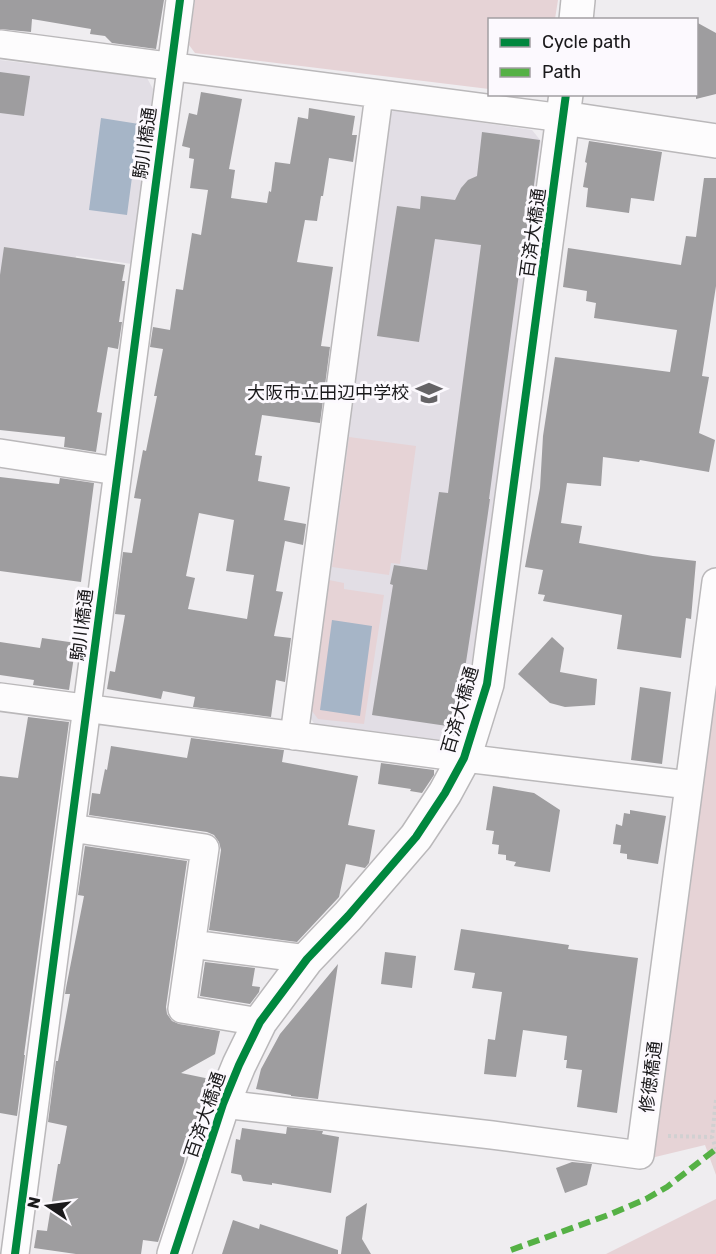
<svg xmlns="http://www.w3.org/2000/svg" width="716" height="1254" font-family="Rubik,'Noto Sans JP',sans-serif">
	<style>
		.built { fill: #e2dee5 }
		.green { fill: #e6d3d6 }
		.water { fill: #a6b5c7 }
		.building { fill: #9e9d9f; fill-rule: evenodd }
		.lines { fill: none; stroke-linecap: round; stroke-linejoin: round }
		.street-casing { stroke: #bab8ba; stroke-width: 30 }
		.secondary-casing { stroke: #bab8ba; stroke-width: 36 }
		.path { stroke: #d1d0d1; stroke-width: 4; stroke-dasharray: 3 3; stroke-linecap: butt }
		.street { stroke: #fdfcfd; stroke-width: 27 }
		.secondary { stroke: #fdfcfd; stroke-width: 33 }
		.quiet { stroke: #55b145; stroke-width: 6; stroke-dasharray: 12 6; stroke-linecap: butt }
		.cycleway-casing { stroke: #fcf9fe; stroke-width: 11 }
		.cycleway { stroke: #00873e; stroke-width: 8 }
		.labels { text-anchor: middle; stroke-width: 6; stroke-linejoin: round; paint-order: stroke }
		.street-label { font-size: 18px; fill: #1a191b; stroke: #fcf9fe }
		.poi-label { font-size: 18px; fill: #1a191b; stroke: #fcf9fe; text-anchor: end }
	</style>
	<rect width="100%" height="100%" fill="#efedf0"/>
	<path class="built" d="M0,60L147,78L153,89L132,264L76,256L58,384L0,377Z
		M394,110L532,130L541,141L475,644L463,706L455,731L441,742L316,726L309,716L386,117Z"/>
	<path class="green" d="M195,0H558L555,19L490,20L489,89L195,53L189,45Z
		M349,437L416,446L400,564L391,563L389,575L332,567Z
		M329,580L344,583V589L384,595L364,724L318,719L312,711Z
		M716,678V1175L705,1145L651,1158Z
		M716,1199V1254H606Z"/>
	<path class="water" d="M101,118L139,124L127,215L89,210Z
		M332,620L372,626L360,716L320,710Z"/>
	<path class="building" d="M0,0H164L156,49L112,43L105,36L90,34L91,29L32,19L31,32L0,29Z
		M696,22L716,33V94L696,99Z
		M0,72L30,76L24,116L0,113Z
		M201,92L242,99L229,169L235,170L231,198L267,203L269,191L271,192L275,162L290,164L298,117L308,119L309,108L355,116L352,135H357L353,162L329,158L323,196H321L317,221L305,220L297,262L333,267L321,346L330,347L320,423L262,415L255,455L262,456L258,481L290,487L284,520L306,524L303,545L285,541L276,591L283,592L274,636L291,638L285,682L276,680L271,717L193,707L195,697L163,691L161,699L107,689L110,671L115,672L125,615L115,614L123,552L132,553L141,499L134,498L143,450L146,451L157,396H154L163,349L150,347L153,327L170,330L176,289L183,290L192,233L201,235L208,190L190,188L194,159L189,158L190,148L182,146L189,113L197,115ZM199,513L234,520L226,571L254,575L247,619L188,609L195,578L186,576Z
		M482,132L540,140L525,251H522L489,499H490L474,610L458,714L454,727L372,715L393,585L390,584L394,565L427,570L439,492L448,493L481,245L435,239L419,342L377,336L397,206L420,209L421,196L455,200L461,188L468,180L477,176Z
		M589,141L662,152L654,201L631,198L629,213L586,207L588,188L583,187L587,163L585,162Z
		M704,178H716V286L702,376L709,377L699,433L715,440L709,472L640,460L639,462L603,457L601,486L567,483L561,523L582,526L579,543L653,556L696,561L691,619L686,618L681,658L617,649L622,615L543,601L545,595L538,594L543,570L525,567L540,488L543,436L555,357L670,372L677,330L594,318L596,303L586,301L587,291L563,287L568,248L681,265L686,236L696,237Z
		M4,247L125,265L122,281H125L119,322H122L118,349L108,347L97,412L102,413L96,452L64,447L65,437L0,430V275Z
		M0,477L59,484L60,478L94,483L81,582L0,571Z
		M552,637L564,648L560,672L597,679L595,705L565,707L550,703L518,674Z
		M42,638L76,643L69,690L33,685L34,680L0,675V642L40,648Z
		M640,687L671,692L662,764L631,760Z
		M28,717L69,722L24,1055H25L17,1116L0,1113V776L18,778Z
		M191,738L284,750L282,762L358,776L348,825L375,830L369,863L365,868L346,864L339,897L297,942L209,930L221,850L219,842L214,835L207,832L89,815L92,793L100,794L105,769L107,770L111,746L187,758Z
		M381,763L434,770V775L422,793L410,791L411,789L378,784Z
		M493,786L534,793L560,810L550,872L514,866L516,862L506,860V855L498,854L499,845L492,844L494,831L486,830Z
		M630,810L666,816L658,864L627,859V854L620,853L621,845L613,844L616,824L622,826L624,813L630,814Z
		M85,846L187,861L166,1007L167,1014L172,1021L179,1024L220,1031L215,1054L181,1073L210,1079L207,1094L191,1143L187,1142L184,1162L158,1242L143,1240L141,1254H76L34,1248L37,1230L47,1231L58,1164H60L67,1126L48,1122L56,1061H58L70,994H65L66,988L84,896L78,895Z
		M461,929L569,945L568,949L638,958L617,1113L577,1107L582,1070L566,1068L567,1060H564L567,1036L523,1030L516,1077L484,1074L488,1039L495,1040L502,992L472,988L475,973L454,970Z
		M385,952L416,956L412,988L381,984Z
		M205,962L255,968L252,986L260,987L259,992L250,1004L200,996Z
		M338,964L318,1099L291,1096V1095L256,1089L261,1069L280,1034Z
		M287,1127L323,1131L322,1134L339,1137L331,1193L272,1183V1185L243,1181L241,1175L231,1173L236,1139L240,1140L242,1128L286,1134Z
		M572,1162L592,1164L587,1185L565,1193L556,1168Z
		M367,1203L362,1239L371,1254H341L346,1217Z
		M233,1220L259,1229L260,1224L338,1250V1254H222Z"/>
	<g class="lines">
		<g class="street-casing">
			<path id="street" d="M0,44L563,118
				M0,453L117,471
				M0,697L464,758L689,785
				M294,736L379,95
				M71,828L205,848L182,1009L260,1022
				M191,944L307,959
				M223,1104L492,1135L640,1155L716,582
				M15,1254L180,0"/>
		</g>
		<g class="secondary-casing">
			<path id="secondary" d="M576,20L578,0
				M563,118L716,141
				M174,1254L223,1104L239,1065L260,1022L307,959L348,916L416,837L445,793L464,758L487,684L566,94"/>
		</g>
		<path class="path" d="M716,1100L712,1137L716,1149
			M668,1136L712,1137"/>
		<use href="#street" class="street"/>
		<use href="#secondary" class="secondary"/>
		<path class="quiet" d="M511,1250L611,1214L646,1199L667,1187L716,1149"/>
		<g class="cycleway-casing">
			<path id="cycleway" d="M15,1254L180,0
				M174,1254L223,1104L239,1065L260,1022L307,959L348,916L416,837L445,793L464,758L487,684L566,94"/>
		</g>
		<use href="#cycleway" class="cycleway"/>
	</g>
	<defs>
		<g id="school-bare" transform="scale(2.07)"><path d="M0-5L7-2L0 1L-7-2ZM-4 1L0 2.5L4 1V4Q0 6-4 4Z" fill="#656366" stroke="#fcf9fe" stroke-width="2.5" paint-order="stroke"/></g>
	</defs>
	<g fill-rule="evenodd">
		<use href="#school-bare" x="429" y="393"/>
	</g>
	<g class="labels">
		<g class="street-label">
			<text transform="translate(145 143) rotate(-82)" y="6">駒川橋通</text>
			<text transform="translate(533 233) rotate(-82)" y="6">百済大橋通</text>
			<text transform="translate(82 625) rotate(-83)" y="6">駒川橋通</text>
			<text transform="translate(460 710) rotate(-74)" y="6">百済大橋通</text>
			<text transform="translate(651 1077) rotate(-83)" y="6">修徳橋通</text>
			<text transform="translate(205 1115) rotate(-71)" y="6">百済大橋通</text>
		</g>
		<g class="poi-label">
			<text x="409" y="399">大阪市立田辺中学校</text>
		</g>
	</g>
	<rect x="488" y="18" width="210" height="78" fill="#fcf9fe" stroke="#a29fa3" stroke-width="1.5"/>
	<rect x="500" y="38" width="30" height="9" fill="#00873e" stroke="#a29fa3" stroke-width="1.5"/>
	<text x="542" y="48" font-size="18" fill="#1a191b">Cycle path</text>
	<rect x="500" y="68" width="30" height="9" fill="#55b145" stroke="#a29fa3" stroke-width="1.5"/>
	<text x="542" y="78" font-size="18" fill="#1a191b">Path</text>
	<g transform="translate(48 1206) rotate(283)" stroke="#fcf9fe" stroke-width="4.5" paint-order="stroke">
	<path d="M0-4.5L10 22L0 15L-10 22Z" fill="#1a191b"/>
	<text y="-9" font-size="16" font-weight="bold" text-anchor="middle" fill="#1a191b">N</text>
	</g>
</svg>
